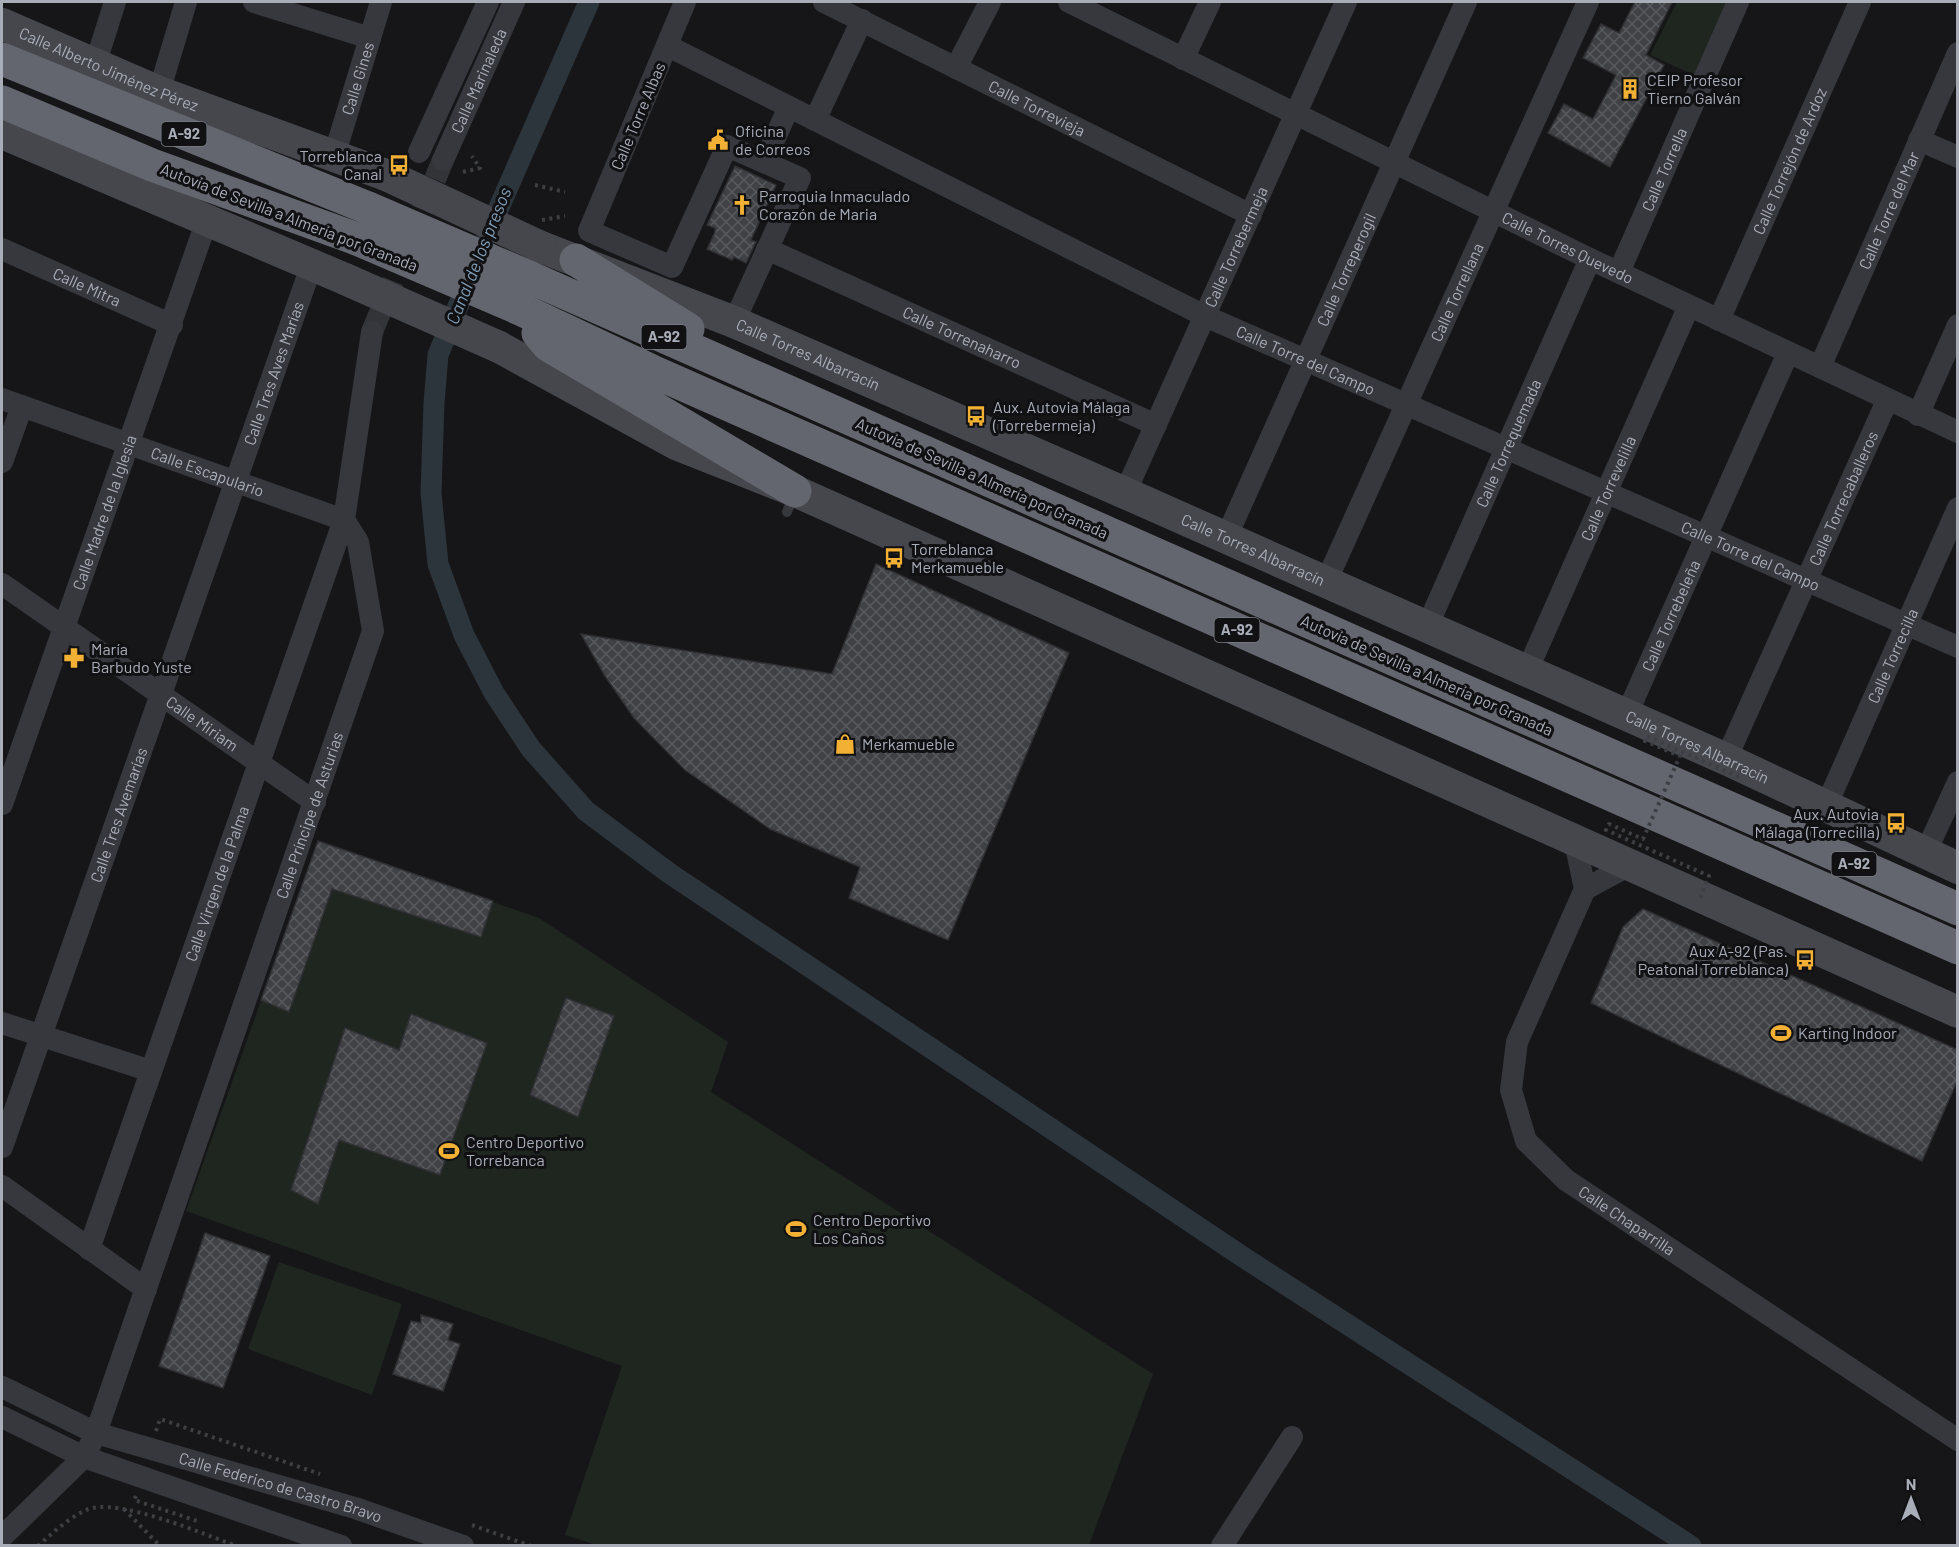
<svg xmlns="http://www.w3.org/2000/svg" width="1959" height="1547" font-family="Barlow,sans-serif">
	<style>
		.garden { fill: #1e261f }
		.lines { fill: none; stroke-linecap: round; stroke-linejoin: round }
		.canal { stroke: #2c353c; stroke-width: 21 }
		.building { fill: url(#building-cross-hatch); stroke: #303034; stroke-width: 1.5 }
		.street-tunnel { stroke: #333438; stroke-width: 22; stroke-dasharray: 22 11; stroke-linecap: butt }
		.path { stroke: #3d3f44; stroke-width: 4; stroke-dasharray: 3 4.5; stroke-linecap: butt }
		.lane { stroke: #37383d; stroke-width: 10 }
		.street { stroke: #37383d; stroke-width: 22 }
		.secondary { stroke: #45474d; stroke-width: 32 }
		.highway { stroke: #63666e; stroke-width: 33 }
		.path-bridge { stroke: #3d3f44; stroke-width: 4; stroke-dasharray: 3 4.5; stroke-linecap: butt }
		.secondary-bridge { stroke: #45474d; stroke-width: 32 }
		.highway-bridge { stroke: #63666e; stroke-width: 33 }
		.labels { text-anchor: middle; stroke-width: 6; stroke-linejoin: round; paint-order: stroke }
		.shield { fill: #111113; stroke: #7b7e86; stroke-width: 1.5 }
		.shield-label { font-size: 15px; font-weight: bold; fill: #a8adb8 }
		.street-label { font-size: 16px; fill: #a8adb8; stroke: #111113 }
		.poi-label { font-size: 16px; fill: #a8adb8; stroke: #111113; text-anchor: start }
		.water-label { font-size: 18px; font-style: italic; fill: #7f9bb3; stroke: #111113 }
	</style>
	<defs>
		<pattern id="building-cross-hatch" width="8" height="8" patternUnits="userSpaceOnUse" patternTransform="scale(1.5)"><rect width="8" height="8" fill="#404145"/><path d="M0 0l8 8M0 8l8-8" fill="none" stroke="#595a5e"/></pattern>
	</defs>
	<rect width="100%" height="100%" fill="#161618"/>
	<path class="garden" d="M1677,2H1729L1696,76L1650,55Z
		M318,841L539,918L728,1042L711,1092L1153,1374L1089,1545H596L565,1535L622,1366L186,1211Z
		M279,1262L402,1304L372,1395L248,1349Z"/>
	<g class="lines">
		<path class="canal" d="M487,235L589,2
			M471,275L438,355L434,403L431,493L438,564L464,635L494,693L531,749L586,811L669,873L1243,1257L1691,1546"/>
	</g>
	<path class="building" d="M1635,2H1672L1646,55L1664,65L1610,167L1548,133L1564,104L1593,119L1616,75L1583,58L1601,24L1619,33Z
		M735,166L776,185L751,240L756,242L746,263L734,257L732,260L707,249L715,232V228L707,225Z
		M876,564L1069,653L948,940L849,898L860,867L770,829L685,770L634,718L605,676L581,634L832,674Z
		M318,841L493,901L481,937L332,889L289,1012L261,1000Z
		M1643,909L1958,1050V1079L1922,1161L1591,1003L1623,927Z
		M566,998L614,1016L578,1117L530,1095Z
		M411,1014L487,1043L440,1175L339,1140L318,1204L291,1190L345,1028L399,1050Z
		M205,1233L270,1256L223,1388L159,1366Z
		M421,1315L453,1324L448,1340L460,1344L443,1391L393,1374L411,1321L421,1323Z"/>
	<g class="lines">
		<path class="street-tunnel" d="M372,332L443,160"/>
		<path class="path" d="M463,172L480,168L472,156
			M535,185L565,192
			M542,220L565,216
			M156,1431L160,1419L320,1474
			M136,1496L134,1500L200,1522
			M124,1509L160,1546
			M472,1525L531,1546
			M38,1546C52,1533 69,1518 86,1510C116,1496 205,1535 237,1546"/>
		<path class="lane" d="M787,512L794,494"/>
		<g class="street">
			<path d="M254,2L370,38"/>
			<path d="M685,2L589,231L672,267L727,146L800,178L734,322"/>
			<path id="s1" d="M824,2L1251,215"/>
			<path id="s2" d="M1069,2L1590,259L1958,432"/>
			<path id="s3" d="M668,46L1205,316L1958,647"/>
			<path d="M1183,59L1210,2"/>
			<path d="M95,65L115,2"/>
			<path d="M956,68L990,2"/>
			<path d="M159,92L186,2"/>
			<path d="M815,120L862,20"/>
			<path d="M1919,140L1958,157"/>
			<path d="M419,152L488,2"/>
			<path id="s4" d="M334,156L381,2"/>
			<path id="s5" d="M443,160L514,2"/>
			<path d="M764,162L789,107"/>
			<path id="s6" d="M2,249L172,325"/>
			<path id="s7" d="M767,249L1156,425"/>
			<path id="s8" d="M1619,272L1738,2"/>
			<path id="s9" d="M1719,320L1860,2"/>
			<path id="s10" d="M1820,367L1958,53"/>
			<path id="s11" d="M2,399L344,520"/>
			<path d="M1918,415L1958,325"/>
			<path d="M2,462L22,406"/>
			<path id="s12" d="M1125,493L1346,2"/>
			<path id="s13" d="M1226,538L1466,2"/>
			<path id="s14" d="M1326,582L1588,2"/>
			<path id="s15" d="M2,584L315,802"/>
			<path id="s16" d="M1427,627L1590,259"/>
			<path id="s17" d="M1527,671L1689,306"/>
			<path id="s18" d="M1626,716L1788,353"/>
			<path id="s19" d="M1726,759L1887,401"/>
			<path id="s20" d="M2,804L207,220"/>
			<path id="s21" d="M1827,804L1958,508"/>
			<path id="s22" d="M1575,842L1585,889L1517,1042L1511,1090L1526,1141L1566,1180L1958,1440"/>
			<path d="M1925,854L1958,782"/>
			<path d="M1585,889L1628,866"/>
			<path d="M2,1023L151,1071"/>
			<path id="s23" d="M2,1147L312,264"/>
			<path d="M2,1186L146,1289"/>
			<path id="s24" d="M89,1249L344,520L372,332"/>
			<path id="s25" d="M2,1387L96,1433L355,1508L463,1546"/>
			<path d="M2,1417L84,1457L341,1546"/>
			<path id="s26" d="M2,1537L84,1457L96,1433L373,631L358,542L344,520"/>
			<path d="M1222,1546L1292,1437"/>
		</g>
		<g class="secondary">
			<path id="s27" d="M2,24L159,92L386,175"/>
			<path d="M2,133L345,279"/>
			<path id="s28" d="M541,247L734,322L1125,493L1726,759L1958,868"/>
			<path d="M499,347L676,444L795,491L1958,1012"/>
		</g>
		<path class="highway" d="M2,59L368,208
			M2,102L152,165L357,239
			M576,260L688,329
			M529,277L1958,909
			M518,308L652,371L1958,948
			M538,333L548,345L795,491"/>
		<path class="path-bridge" d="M1700,898L1709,876L1606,830L1609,824L1643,839L1680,756L1645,741L1647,736L1739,777L1744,767"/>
		<path class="secondary-bridge" d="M386,175L541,247
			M345,279L499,347"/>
		<path class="highway-bridge" d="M368,208L529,277
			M357,239L518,308"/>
	</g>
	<defs>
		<g id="building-bare" transform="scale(1.62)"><path d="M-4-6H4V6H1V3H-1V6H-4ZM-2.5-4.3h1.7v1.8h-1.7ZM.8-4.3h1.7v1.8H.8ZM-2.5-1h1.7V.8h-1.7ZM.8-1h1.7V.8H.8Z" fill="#f2b134" stroke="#111113" stroke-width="2.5" paint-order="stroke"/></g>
		<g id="civic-bare" transform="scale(1.62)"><path d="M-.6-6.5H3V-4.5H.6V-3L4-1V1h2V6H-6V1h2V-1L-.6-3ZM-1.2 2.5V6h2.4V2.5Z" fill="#f2b134" stroke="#111113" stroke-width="2.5" paint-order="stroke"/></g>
		<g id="bus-bare" transform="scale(1.62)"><path d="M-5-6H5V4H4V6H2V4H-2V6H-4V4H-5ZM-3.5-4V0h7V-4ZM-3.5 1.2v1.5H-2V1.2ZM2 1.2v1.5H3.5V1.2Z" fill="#f2b134" stroke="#111113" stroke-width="2.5" paint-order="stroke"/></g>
		<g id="church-bare" transform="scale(1.62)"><path d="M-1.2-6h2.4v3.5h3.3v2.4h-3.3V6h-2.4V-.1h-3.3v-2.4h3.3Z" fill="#f2b134" stroke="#111113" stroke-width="2.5" paint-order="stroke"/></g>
		<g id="pharmacy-bare" transform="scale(1.62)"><path d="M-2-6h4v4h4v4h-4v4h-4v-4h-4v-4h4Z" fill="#f2b134" stroke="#111113" stroke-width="2.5" paint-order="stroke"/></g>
		<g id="shop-bare" transform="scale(1.62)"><path d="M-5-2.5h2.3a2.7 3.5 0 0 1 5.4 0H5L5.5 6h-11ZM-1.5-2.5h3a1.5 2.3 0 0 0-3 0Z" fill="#f2b134" stroke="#111113" stroke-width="2.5" paint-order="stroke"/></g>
		<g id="stadium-bare" transform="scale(1.62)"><path d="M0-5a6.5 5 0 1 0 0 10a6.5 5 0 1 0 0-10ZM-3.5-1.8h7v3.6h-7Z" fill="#f2b134" stroke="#111113" stroke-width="2.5" paint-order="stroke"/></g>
	</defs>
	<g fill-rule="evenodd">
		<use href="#building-bare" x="1630" y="89"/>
		<use href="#civic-bare" x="718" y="140"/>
		<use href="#bus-bare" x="399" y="165"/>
		<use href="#church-bare" x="742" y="205"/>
		<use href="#bus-bare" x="976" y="416"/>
		<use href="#bus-bare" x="894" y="558"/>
		<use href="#pharmacy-bare" x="74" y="658"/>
		<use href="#shop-bare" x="845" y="744"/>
		<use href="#bus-bare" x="1896" y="823"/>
		<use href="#bus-bare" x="1805" y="960"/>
		<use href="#stadium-bare" x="1781" y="1033"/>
		<use href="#stadium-bare" x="449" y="1151"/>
		<use href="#stadium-bare" x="796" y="1229"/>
	</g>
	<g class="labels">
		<g class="shield">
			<rect x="161.5" y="122" width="45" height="24" rx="4.5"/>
			<rect x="641.5" y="325" width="45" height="24" rx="4.5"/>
			<rect x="1214.5" y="618" width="45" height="24" rx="4.5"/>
			<rect x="1831.5" y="852" width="45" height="24" rx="4.5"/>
		</g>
		<g class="shield-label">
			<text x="184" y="139">A-92</text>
			<text x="664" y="342">A-92</text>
			<text x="1237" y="635">A-92</text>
			<text x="1854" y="869">A-92</text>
		</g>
		<g class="street-label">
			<text dy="6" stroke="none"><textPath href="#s27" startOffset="116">Calle Alberto Jiménez Pérez</textPath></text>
			<text dy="6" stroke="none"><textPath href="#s4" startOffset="81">Calle Gines</textPath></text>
			<text dy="6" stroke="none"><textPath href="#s5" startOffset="87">Calle Marinaleda</textPath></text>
			<text dy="6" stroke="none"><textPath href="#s1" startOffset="238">Calle Torrevieja</textPath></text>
			<text transform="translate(638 116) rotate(-67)" y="6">Calle Torre Albas</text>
			<text dy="6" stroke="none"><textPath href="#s9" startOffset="174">Calle Torrejón de Ardoz</textPath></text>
			<text dy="6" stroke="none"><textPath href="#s8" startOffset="112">Calle Torrella</textPath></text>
			<text dy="6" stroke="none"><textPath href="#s10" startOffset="171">Calle Torre del Mar</textPath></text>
			<text transform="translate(289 217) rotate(21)" y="6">Autovía de Sevilla a Almería por Granada</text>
			<text dy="6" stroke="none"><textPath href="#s12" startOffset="270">Calle Torrebermeja</textPath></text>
			<text dy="6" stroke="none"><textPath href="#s2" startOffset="556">Calle Torres Quevedo</textPath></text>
			<text dy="6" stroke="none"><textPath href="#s13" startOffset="294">Calle Torreperogil</textPath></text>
			<text dy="6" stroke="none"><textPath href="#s6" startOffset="93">Calle Mitra</textPath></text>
			<text dy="6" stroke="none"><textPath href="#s14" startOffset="318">Calle Torrellana</textPath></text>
			<text dy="6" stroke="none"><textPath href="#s7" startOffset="214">Calle Torrenaharro</textPath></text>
			<text dy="6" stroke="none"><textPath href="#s28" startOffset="288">Calle Torres Albarracín</textPath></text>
			<text dy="6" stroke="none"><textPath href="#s3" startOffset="711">Calle Torre del Campo</textPath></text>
			<text dy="6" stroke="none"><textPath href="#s23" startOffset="820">Calle Tres Aves Marías</textPath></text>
			<text dy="6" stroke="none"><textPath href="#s16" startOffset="201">Calle Torrequemada</textPath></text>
			<text dy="6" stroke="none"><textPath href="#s11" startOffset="218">Calle Escapulario</textPath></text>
			<text transform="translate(982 478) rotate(24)" y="6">Autovía de Sevilla a Almería por Granada</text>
			<text dy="6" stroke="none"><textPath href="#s17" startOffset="200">Calle Torrevelilla</textPath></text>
			<text dy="6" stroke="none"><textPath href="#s19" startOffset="286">Calle Torrecaballeros</textPath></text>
			<text dy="6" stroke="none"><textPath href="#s20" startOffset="309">Calle Madre de la Iglesia</textPath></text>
			<text dy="6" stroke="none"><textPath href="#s28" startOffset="774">Calle Torres Albarracín</textPath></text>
			<text dy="6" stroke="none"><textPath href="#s3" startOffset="1197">Calle Torre del Campo</textPath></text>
			<text dy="6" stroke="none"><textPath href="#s18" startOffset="110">Calle Torrebeleña</textPath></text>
			<text dy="6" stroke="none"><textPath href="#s21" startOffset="162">Calle Torrecilla</textPath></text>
			<text transform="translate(1427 675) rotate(24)" y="6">Autovía de Sevilla a Almería por Granada</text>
			<text dy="6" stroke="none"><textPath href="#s15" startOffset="244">Calle Miriam</textPath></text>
			<text dy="6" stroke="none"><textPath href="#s28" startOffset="1260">Calle Torres Albarracín</textPath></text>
			<text dy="6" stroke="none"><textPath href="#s23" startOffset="352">Calle Tres Avemarías</textPath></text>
			<text dy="6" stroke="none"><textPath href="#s26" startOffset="795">Calle Príncipe de Asturias</textPath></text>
			<text dy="6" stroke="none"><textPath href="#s24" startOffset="387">Calle Virgen de la Palma</textPath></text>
			<text dy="6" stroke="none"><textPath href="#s22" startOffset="446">Calle Chaparrilla</textPath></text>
			<text dy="6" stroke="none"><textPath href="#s25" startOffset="297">Calle Federico de Castro Bravo</textPath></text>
		</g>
		<g class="poi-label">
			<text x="1647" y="86">CEIP Profesor<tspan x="1647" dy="18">Tierno Galván</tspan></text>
			<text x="735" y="137">Oficina<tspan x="735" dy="18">de Correos</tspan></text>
			<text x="382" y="162" text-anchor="end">Torreblanca<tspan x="382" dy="18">Canal</tspan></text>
			<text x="759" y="202">Parroquia Inmaculado<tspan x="759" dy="18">Corazón de Maria</tspan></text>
			<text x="993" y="413">Aux. Autovia Málaga<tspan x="993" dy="18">(Torrebermeja)</tspan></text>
			<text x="911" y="555">Torreblanca<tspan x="911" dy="18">Merkamueble</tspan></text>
			<text x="91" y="655">María<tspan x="91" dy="18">Barbudo Yuste</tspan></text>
			<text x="862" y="750">Merkamueble</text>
			<text x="1879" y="820" text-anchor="end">Aux. Autovia<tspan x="1879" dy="18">Málaga (Torrecilla)</tspan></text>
			<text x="1788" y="957" text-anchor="end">Aux A-92 (Pas.<tspan x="1788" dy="18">Peatonal Torreblanca)</tspan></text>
			<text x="1798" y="1039">Karting Indoor</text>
			<text x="466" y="1148">Centro Deportivo<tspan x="466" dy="18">Torrebanca</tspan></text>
			<text x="813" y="1226">Centro Deportivo<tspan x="813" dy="18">Los Caños</tspan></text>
		</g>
		<g class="water-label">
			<text transform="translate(479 256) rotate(-68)" y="6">Canal de los presos</text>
		</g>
	</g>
	<rect width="1959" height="1547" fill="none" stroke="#a8adb8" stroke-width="6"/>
	<g transform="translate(1911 1499)" stroke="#111113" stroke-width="4.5" paint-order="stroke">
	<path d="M0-4.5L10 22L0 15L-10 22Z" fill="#a8adb8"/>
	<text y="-9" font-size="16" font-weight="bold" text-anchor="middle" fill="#a8adb8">N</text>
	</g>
</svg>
